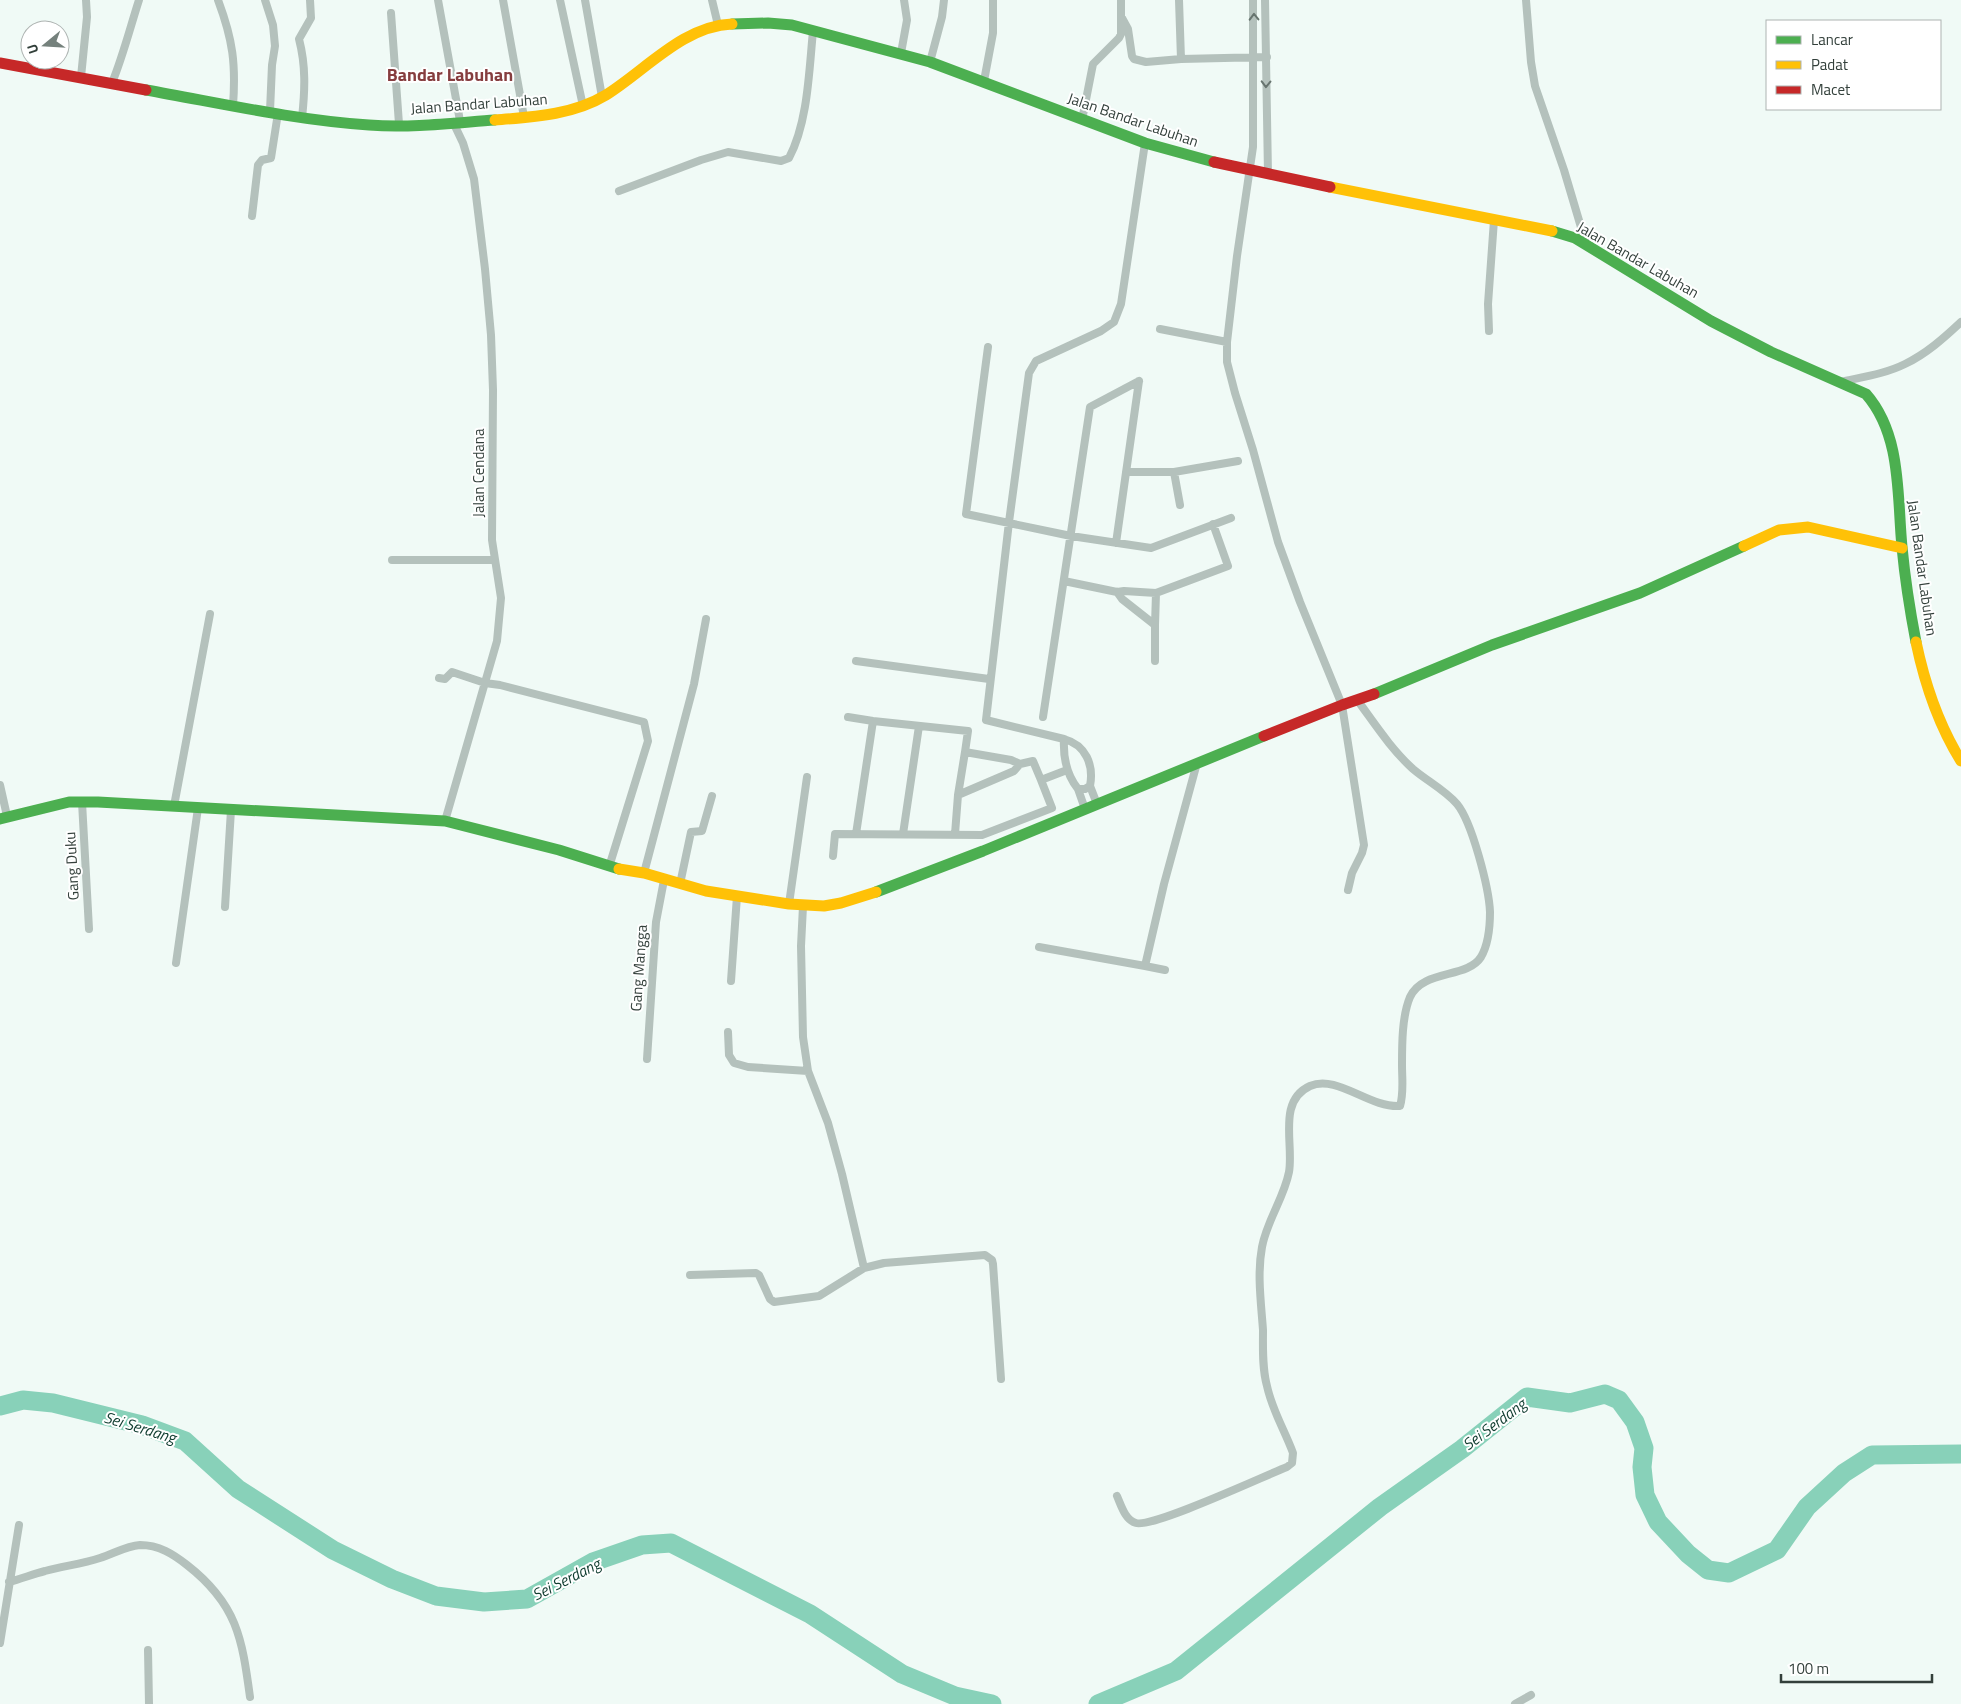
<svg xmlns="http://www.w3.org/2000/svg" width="1961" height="1704" font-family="'Titillium Web',sans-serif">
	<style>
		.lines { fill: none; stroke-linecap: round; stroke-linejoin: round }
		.river { stroke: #88d1b9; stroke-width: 19 }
		.street { stroke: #b4c1bc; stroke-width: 8 }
		.fast { stroke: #4caf50; stroke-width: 11 }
		.slow { stroke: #ffc107; stroke-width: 11 }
		.jam { stroke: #c62828; stroke-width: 11 }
		.oneway { stroke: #67746f }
		.labels { text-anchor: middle; stroke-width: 4; stroke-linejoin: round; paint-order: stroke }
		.street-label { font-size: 15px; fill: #33403b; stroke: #fff }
		.water-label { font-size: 16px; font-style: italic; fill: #0f3c2f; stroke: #fff }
		.quarter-label { font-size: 18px; font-weight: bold; fill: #863d3f; stroke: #fff }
	</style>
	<rect width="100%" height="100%" fill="#f0faf6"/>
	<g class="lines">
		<path class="river" d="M0,1406L23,1400L53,1403L142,1425L185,1441L238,1489L333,1550L392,1579L436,1596L484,1602L527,1599L593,1562L642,1545L671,1543L810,1614L902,1674L955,1696L992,1704
			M1098,1704L1176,1671L1380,1507L1462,1449L1527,1397L1570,1403L1605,1394L1619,1400L1635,1422L1644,1448L1642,1467L1645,1495L1658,1522L1688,1554L1708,1570L1729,1573L1777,1550L1807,1507L1844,1473L1872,1455L1961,1454"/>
		<path class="street" d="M218,0C233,40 236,64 233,106
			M265,0L273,25L275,46L272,65L270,111
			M438,0L460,121
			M503,0L524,117
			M560,0L583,106
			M585,0L602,97
			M712,0L718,25
			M1179,0L1181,59
			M1253,0V147L1237,256L1227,342V362L1235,393L1253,450L1278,542L1300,602L1342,705L1364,845L1362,853L1352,873L1348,890
			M1265,0L1268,174
			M1526,0L1531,62L1535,86L1564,170L1586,244
			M391,13L399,124
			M1122,18L1128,29L1132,56L1134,59L1146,62L1181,59L1267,57
			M901,53L907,20L904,0
			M930,62L942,17L944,0
			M81,77L87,17L86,0
			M984,81L993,33V0
			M112,83C123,56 130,28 139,0
			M302,118C305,90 306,66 299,39L311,18L310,0
			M1082,120L1093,64L1119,38L1121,34V0
			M619,191L701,160L728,152L781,161L789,158C808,122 809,71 813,31
			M252,216L258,165L262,160L271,158L278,113
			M1160,329L1227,342
			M1489,331L1488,304L1494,220
			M988,347L966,514L1071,536L1151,548L1231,518
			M1840,382C1862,377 1885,374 1905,364C1926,354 1944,338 1961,322
			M1126,472H1174L1238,461
			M1174,472L1180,505
			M1116,543L1139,381
			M392,560H495
			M1064,581L1117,592L1124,591L1156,593L1228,566L1213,524
			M1117,592L1122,599L1155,625V661
			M1155,625L1156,593
			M856,661L989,679
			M439,678L445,679L452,672L485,683L500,685L644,722L648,741L609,867
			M848,717L873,721L968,731L965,752
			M1043,717L1090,407L1139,381
			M1064,739C1063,758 1066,774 1078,789H1085L1090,786C1094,765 1086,745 1064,739L986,720L1009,522L1029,373L1036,361L1101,331L1114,322L1121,304L1145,143
			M0,785L7,816
			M1090,786L1097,804
			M1078,789L1085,809
			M958,795L965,752L1011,760L1020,764
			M82,802L89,929
			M174,806L210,614
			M445,821L497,641L501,598L492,540L493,390L491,335L485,269L474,179L463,143L453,122
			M856,834L873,721
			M903,834L919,726
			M955,834L958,795L1014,771L1020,764L1033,761L1041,780
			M833,856L835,834L982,835L1052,808L1041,780L1067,770
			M644,873L694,684L706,619
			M680,884L691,832L702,831L712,796
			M789,904L807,777
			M803,906L801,946L803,1037L808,1071L828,1123L842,1174L864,1268
			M225,907L231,810
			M1039,947L1145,966L1164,884L1197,763
			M176,963L198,808
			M1145,966L1165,970
			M731,981L737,896
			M728,1032L729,1055L734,1063L748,1067L808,1071
			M647,1059L656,922L664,880
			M690,1275L756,1273L759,1275L770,1299L774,1302L819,1296L864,1268L884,1263L985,1255L992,1260L993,1264L1001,1379
			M1117,1496C1121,1505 1125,1520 1136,1523C1153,1528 1264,1476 1287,1467L1292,1463L1293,1453C1285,1431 1272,1410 1267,1386C1262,1368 1263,1348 1263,1330C1261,1302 1257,1274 1262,1247C1267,1220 1284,1198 1289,1172C1294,1144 1277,1101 1310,1086C1337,1074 1369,1108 1400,1106C1404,1093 1402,1079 1402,1065C1402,1044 1402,1016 1410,997C1423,969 1467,979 1481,957C1488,945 1490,926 1490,912C1489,888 1472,822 1457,804C1445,790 1427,781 1413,769C1391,749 1375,724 1358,701
			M9,1582C21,1579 33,1574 45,1571C63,1566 82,1564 100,1558C113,1554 126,1546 140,1545C159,1545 173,1554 187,1565C237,1604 242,1638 250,1697
			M0,1643L19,1525
			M148,1650L149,1704
			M1515,1704L1531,1695"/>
		<path class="fast" d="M732,24L768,23L792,25L930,62L1145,143L1214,162
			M146,90C220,103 294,120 369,125C411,128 453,123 495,120
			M1552,231L1575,238L1711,321L1771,352L1866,394C1902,435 1897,496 1902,547C1905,579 1910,611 1916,642
			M1374,694L1492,645L1640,593L1744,546
			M0,819L69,802H98L445,821L559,850L619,869
			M876,892L983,851L1264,736"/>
		<path class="slow" d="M495,120C533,117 573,115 606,95C646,70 683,26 732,24
			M1330,187L1552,231
			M1744,546L1779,530L1808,527L1902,548
			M1916,642C1925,685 1938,724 1961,761
			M619,869L644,873L706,891L789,904L824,906L841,903L876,892"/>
		<path class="jam" d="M0,63L146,90
			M1214,162L1330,187
			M1264,736L1342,705L1374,694"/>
	</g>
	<defs><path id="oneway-chevron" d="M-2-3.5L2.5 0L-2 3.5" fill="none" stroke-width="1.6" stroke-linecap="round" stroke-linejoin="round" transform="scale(1.25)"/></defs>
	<g class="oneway">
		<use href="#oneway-chevron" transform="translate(1254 17) rotate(-91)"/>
		<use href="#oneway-chevron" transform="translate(1266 84) rotate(91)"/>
	</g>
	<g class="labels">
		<g class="street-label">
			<text transform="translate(479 104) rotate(-4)" y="5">Jalan Bandar Labuhan</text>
			<text transform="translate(1133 120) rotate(19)" y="5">Jalan Bandar Labuhan</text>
			<text transform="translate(1638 260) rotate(30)" y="5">Jalan Bandar Labuhan</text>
			<text transform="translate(479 473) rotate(-90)" y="5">Jalan Cendana</text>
			<text transform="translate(1922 568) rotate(82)" y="5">Jalan Bandar Labuhan</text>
			<text transform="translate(72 866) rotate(-93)" y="5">Gang Duku</text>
			<text transform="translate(639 968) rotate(-86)" y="5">Gang Mangga</text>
		</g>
		<g class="water-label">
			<text transform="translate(1494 1424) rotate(-37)" y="6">Sei Serdang</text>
			<text transform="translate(140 1427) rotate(17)" y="6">Sei Serdang</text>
			<text transform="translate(566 1579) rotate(-27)" y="6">Sei Serdang</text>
		</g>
		<g class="quarter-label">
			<text x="450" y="81">Bandar Labuhan</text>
		</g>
	</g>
	<rect x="1766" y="20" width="175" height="90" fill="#ffffff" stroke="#adb3b1"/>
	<rect x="1776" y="36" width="25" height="8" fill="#4caf50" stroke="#adb3b1"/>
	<text x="1811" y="45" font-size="15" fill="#33403b">Lancar</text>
	<rect x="1776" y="61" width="25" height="8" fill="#ffc107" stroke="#adb3b1"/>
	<text x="1811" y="70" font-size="15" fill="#33403b">Padat</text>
	<rect x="1776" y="86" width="25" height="8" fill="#c62828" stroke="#adb3b1"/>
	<text x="1811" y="95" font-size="15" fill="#33403b">Macet</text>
	<g transform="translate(45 45) rotate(252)"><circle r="24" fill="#ffffff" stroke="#adb3b1"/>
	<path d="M0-4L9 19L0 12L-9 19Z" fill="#75817c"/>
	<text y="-8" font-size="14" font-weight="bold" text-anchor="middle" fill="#33403b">U</text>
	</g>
	<path d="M1781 1674v8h151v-8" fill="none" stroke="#33403b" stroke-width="2.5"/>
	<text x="1788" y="1674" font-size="15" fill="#33403b" stroke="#ffffff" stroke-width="4" paint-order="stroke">100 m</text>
</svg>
